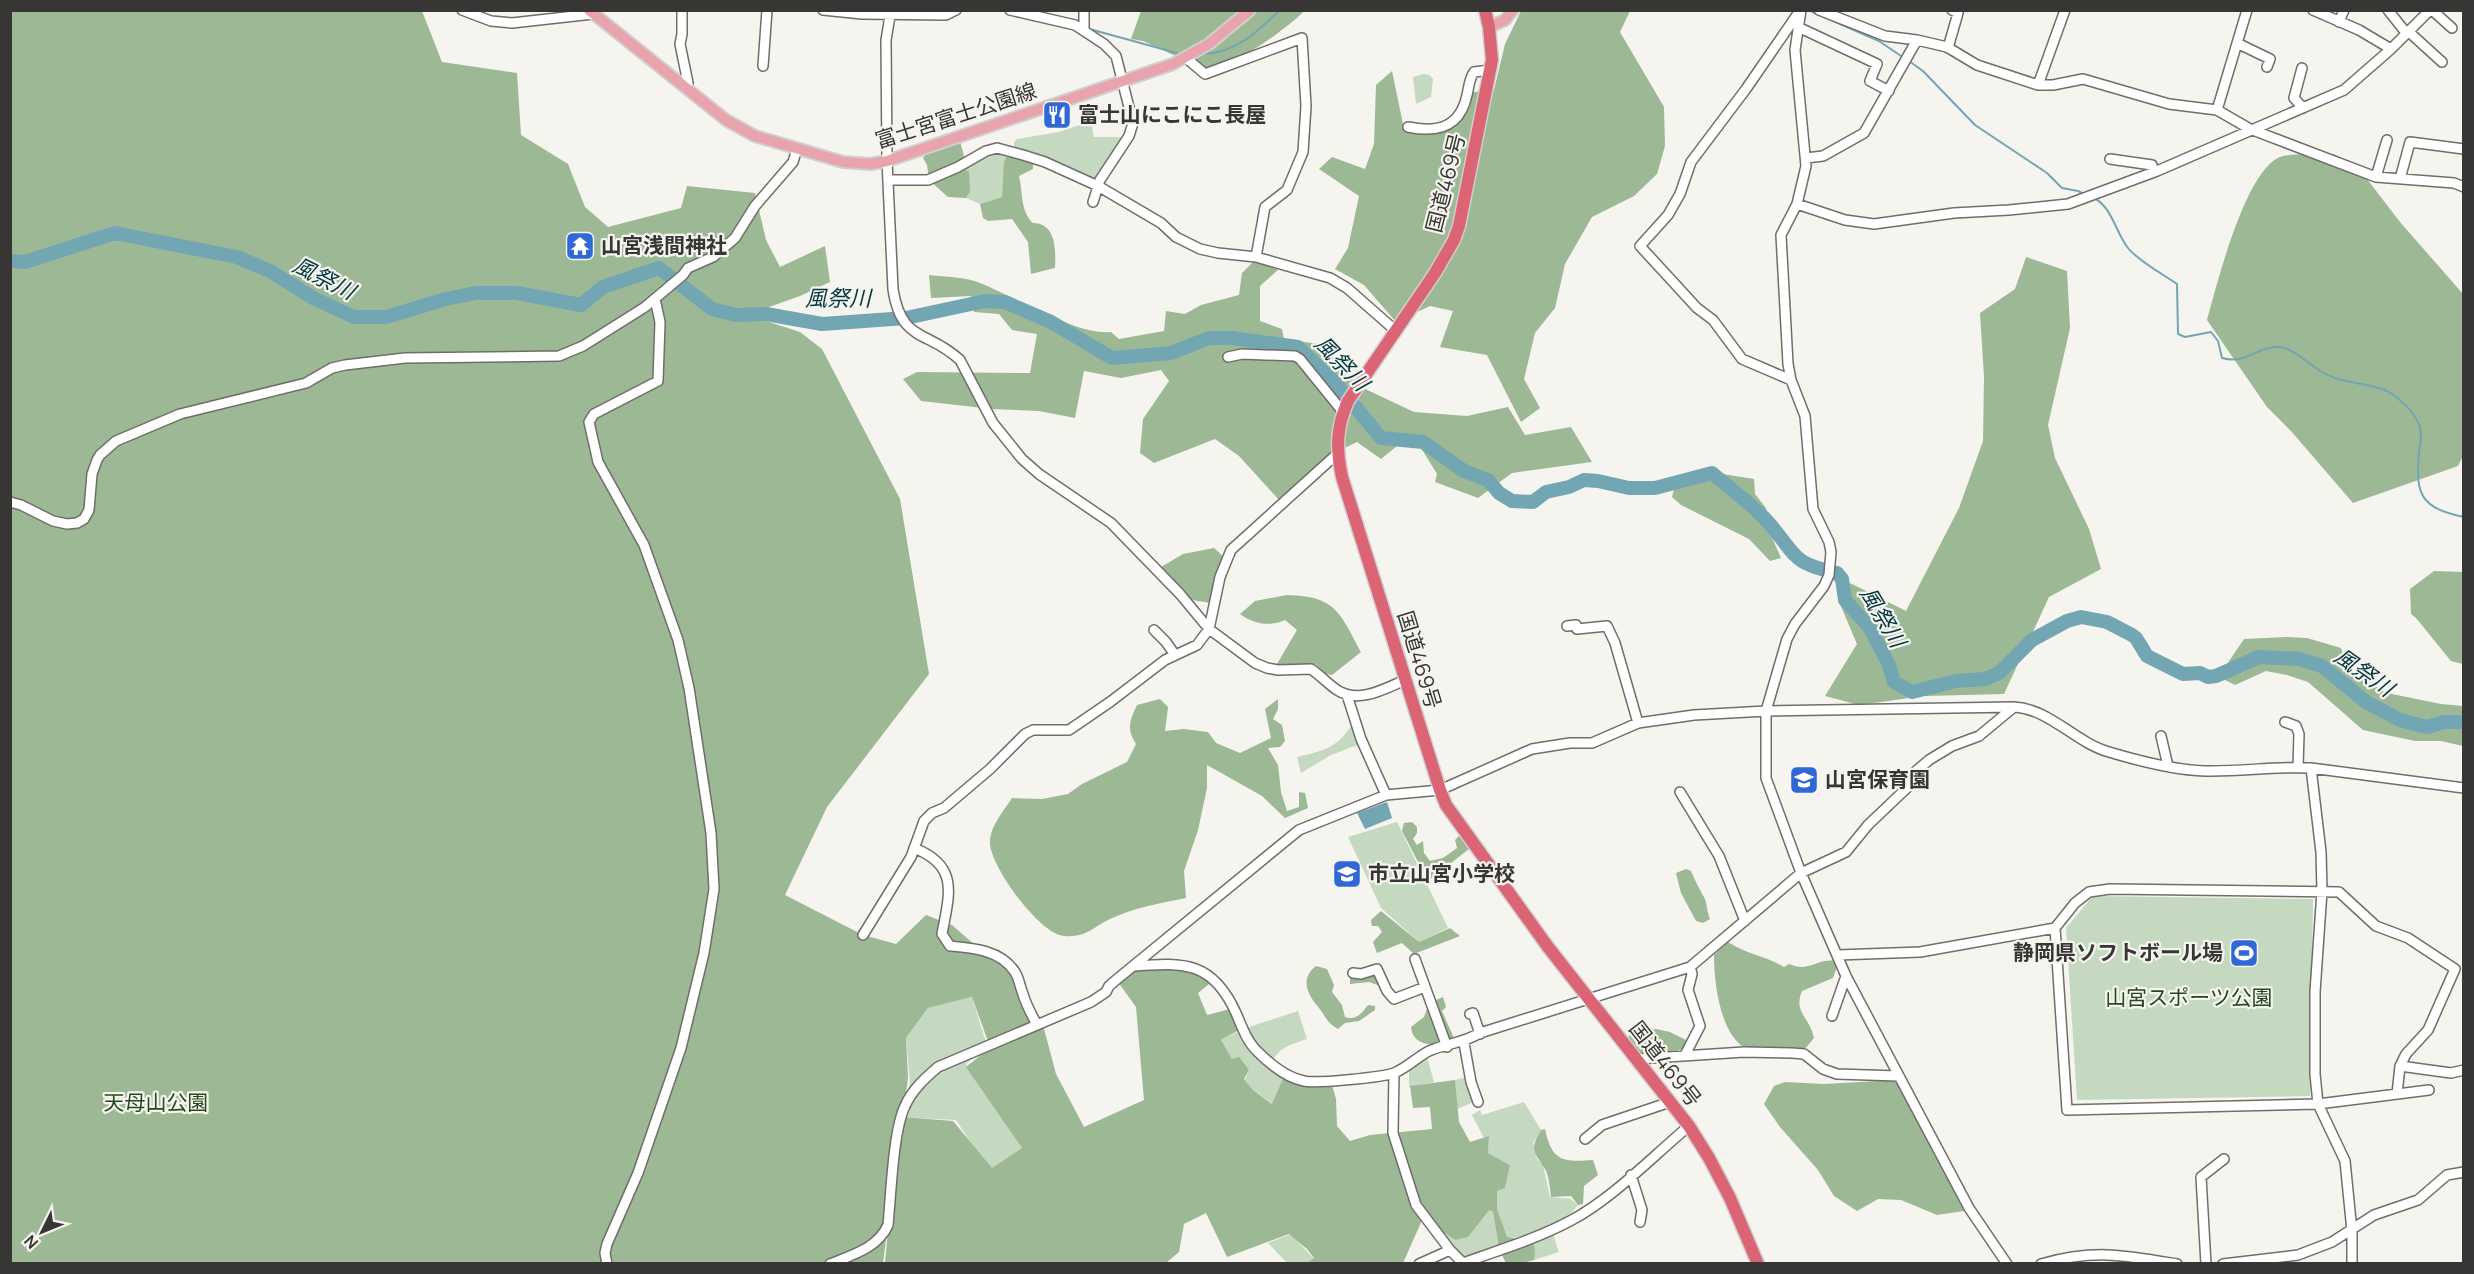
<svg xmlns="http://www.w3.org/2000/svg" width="2474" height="1274" font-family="Manrope,'Noto Sans JP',sans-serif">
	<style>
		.green { fill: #c4d9bf }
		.forest { fill: #9cb895 }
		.water { fill: #72a6b2 }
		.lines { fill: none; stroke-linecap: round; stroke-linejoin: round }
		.stream { stroke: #72a6b2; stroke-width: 2 }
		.river { stroke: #72a6b2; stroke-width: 14 }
		.minor-casing { stroke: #706e69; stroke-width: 12 }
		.major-casing { stroke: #cfcfce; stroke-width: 14 }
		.highway-casing { stroke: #cfcfce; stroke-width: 15 }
		.minor { stroke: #fff; stroke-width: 9 }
		.major { stroke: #e9a3ac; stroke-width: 10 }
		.highway { stroke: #db6575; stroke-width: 12 }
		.labels { text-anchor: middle; stroke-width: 4.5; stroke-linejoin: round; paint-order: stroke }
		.poi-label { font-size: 21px; font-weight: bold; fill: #373634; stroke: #f6f4ef; text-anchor: start }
		.street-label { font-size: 21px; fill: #373634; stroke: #f6f4ef }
		.park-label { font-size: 21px; fill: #244a1a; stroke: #f6f4ef }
		.water-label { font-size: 22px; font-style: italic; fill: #043841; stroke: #f6f4ef }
	</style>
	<rect width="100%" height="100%" fill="#f6f4ef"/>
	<path class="green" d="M1423,74L1429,75L1433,79L1431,97L1416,104L1413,77Z
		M1091,121L1094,137H1128L1096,184L1014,151V142L1017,139L1059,132Z
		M999,150L1008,154L1002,197L980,204L966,198L970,192L962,166Z
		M1354,725L1360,744L1331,755L1301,773L1297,757C1322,751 1336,749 1351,726Z
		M1397,822L1448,928L1419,942L1381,908L1348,837Z
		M2093,896L2313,899L2310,1096L2077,1100L2066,928Z
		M972,997L987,1046L966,1064L1022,1148L990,1172L956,1120L901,1117L910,1083L906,1038L928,1008Z
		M1298,1011L1307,1039C1291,1045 1279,1046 1272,1063L1285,1074L1273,1104L1252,1089L1245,1080L1249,1070L1232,1059L1221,1040L1243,1029Z
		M1426,1053L1434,1082L1409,1087V1065Z
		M1467,1077L1476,1101L1457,1109L1455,1080Z
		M1524,1102L1541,1130L1533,1143L1537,1159L1543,1165L1550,1197L1571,1199L1578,1205C1560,1230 1544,1211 1559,1252L1534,1260L1532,1241L1519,1237L1507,1238L1497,1209V1191L1505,1188L1510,1165L1488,1153L1489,1136L1484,1138L1472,1115L1480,1110L1482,1115Z
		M1488,1210L1493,1212L1499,1250L1463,1263L1438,1235L1444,1232L1455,1240Z
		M1291,1234L1314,1259L1307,1263H1287L1268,1243Z"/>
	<path class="forest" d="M10,11H422L442,62L517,73L521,135L568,164L585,207L608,227L681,208L687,186L755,193L766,240L780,267L825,246L830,282L800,296L747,315L800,332L822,349L900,499L929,674L827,807L785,895L863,935L896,944L926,915L952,925L984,953L1008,967L1022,993L1032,1027L989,1044L972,997L928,1008L906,1038L908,1077L903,1117L953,1121L992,1168L1022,1148L966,1067L992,1046L1043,1025L1056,1074L1084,1127L1144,1100L1136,1007L1118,982L1135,966H1190L1213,981L1198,993L1207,1015L1230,1009L1239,1030L1221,1040L1232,1059L1239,1057L1249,1070L1244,1079L1253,1090L1272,1104L1285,1074L1331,1081L1336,1099L1337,1126L1350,1141L1370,1135L1432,1129L1430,1107L1413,1108L1410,1086L1455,1080L1459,1122L1470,1142L1489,1136L1488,1153L1510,1165L1505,1188L1497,1191V1209L1507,1237L1533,1241L1535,1250L1534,1260L1522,1263H1506L1499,1249L1493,1212L1489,1210L1468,1237L1455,1240L1423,1218L1403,1263H1307L1314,1258L1307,1249L1289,1234L1227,1257L1206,1213L1184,1224L1179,1252L1166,1263H885L890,1209L883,1263H11Z
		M1141,11H1304C1288,28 1236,65 1213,68C1200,69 1157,47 1143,41L1131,39Z
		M1521,11H1630L1620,32L1664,107L1665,146L1657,174L1634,196L1592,217L1565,264L1555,308L1535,333L1524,379L1540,408L1521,422L1487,355L1440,347L1453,311L1430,306L1396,322L1364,285L1335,269L1348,248L1359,196L1319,169L1332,157L1365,169L1374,144L1376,85L1392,71L1404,129L1450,121L1464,93L1494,90L1505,44Z
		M960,141L964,156L960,162L963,170L969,171L970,192L966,198L948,197L929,180L927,165L923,158L928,151Z
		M1008,154L1033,162V169L1019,176C1023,192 1020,211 1033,223C1056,223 1056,250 1055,268L1031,274L1028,242L1012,219L988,221L983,218L980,204L1002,197L1004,162Z
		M2334,154L2360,170L2400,222L2463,294V456L2458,466L2353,503L2291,431L2267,407L2207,320C2217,285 2246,165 2283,156C2299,153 2318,155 2334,154Z
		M2026,257L2067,271L2070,328L2048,425L2055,458L2089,529L2101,569L2049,597L2004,694L1924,696L1859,705L1825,696L1857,644L1840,604L1850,583L1906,611L1959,508L1983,441L1984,377L1980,313L2015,289Z
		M1255,260L1278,270L1260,286V321L1282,329L1284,339L1333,346V357L1359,386L1414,412L1467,416L1508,407L1525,435L1571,427L1592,462L1512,473L1478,498L1435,482L1437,474L1418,443L1402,442L1381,459L1357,442L1332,454L1279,500L1239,456L1215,439L1154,463L1140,453L1143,419L1169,381L1161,370L1121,378L1084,371L1075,418L1039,411L992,409L921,401L903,379L917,372L1030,373L1037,334L1012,330L999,314L974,312L971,296L931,298L929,275C945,277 966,277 980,283C1016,297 1074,335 1111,332L1119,339L1164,331L1166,311L1185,314L1201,305L1239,295L1242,273Z
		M1696,472L1723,474L1754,479L1755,494L1766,508L1771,535L1781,558L1770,561L1749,539L1681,505L1672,497L1674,489L1685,487Z
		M1214,548L1224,557L1211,603L1192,600L1161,567L1183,554Z
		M2434,571L2463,572V664L2451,661L2416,618L2411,614L2410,589Z
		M1287,595C1336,596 1340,613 1361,652L1332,675L1326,674L1315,664H1277L1297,630L1285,620C1270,627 1253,624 1240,614L1255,601Z
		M2287,637L2307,638L2341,648L2349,671L2387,693L2441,704L2463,706V746L2441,741H2415L2363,730L2308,682L2287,675L2266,671L2235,685L2223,679L2221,673L2244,639Z
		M1160,699L1168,707L1165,731L1184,729L1208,732L1216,743L1240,753L1271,738L1265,709L1278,699V709L1273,719L1282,725L1285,741L1280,747L1268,748L1278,765L1281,792L1287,811L1299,807V792L1305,793L1308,808L1285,818L1262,796L1207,765V788L1198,830L1184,871L1186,898C1161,903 1133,908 1110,919C1093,927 1086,938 1064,936C1040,935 990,866 990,843C990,826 1003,812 1012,798L1042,799L1068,794L1082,784L1127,762L1136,744C1126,729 1130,720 1137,705Z
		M1412,822L1417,827V833L1413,839L1417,845L1423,841L1424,853L1430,861L1443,858L1457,848L1455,840L1460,835L1469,849L1428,881L1402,831L1404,823Z
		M1686,869L1691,871C1695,881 1700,890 1705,899C1707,905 1707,912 1710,919L1703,923L1696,921L1681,893L1676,873Z
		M1381,911L1419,942L1450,928L1460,936L1414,954L1402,943L1377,953L1373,942L1382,932L1378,926H1372L1371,920Z
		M1728,942C1748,955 1764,955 1784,967L1789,964C1810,973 1817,958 1835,961L1837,967L1833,978L1802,991C1793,1013 1810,1017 1814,1038L1805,1049H1747C1720,1036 1714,982 1714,955Z
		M1316,966L1327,969L1334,985L1332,992L1342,1005L1345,1017C1356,1021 1362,1013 1368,1005L1375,1006V1010L1359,1021L1345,1023L1338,1029C1327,1023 1326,1017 1319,1008C1308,995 1299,979 1316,966Z
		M1376,972L1383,987L1369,982L1350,984V975Z
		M1443,997L1446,1007L1442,1011L1453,1036L1452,1041C1437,1046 1413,1048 1411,1027L1424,1017L1429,1003Z
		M1656,1029L1670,1032L1690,1042C1676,1057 1659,1057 1640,1054L1628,1039L1630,1033Z
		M1896,1080L1964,1211L1937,1215L1901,1200L1878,1199L1857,1211L1834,1196L1818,1170L1780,1127L1764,1104L1774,1086L1785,1082L1824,1084Z
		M1545,1129C1552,1162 1563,1162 1593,1160L1598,1175L1584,1186L1583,1204L1578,1205L1571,1196L1551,1197C1550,1188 1549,1176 1545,1169C1534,1151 1529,1150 1541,1130Z"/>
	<path class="water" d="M1387,802L1392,818L1365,829L1357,813Z"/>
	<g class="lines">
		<path class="stream" d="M1808,10L1879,41L1904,58
			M1093,30L1177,53
			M1205,54C1237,52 1257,32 1280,10
			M1909,61L1923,71L1975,125L2047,173L2062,188L2078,191L2086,195
			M2094,198C2112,207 2116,233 2128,248C2138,261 2163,274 2177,284L2178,334L2185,337L2211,332L2218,341L2222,358C2246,365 2257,346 2279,347C2293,348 2310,365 2322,372C2343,385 2374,382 2392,394C2403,402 2415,413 2419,425C2423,434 2420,444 2419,453C2415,495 2421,508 2464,517"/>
		<path class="river" d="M10,261L25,262L115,233L237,257L270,271L315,299L354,317H386L446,299L476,293H517L581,305L603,287L659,268L712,309L736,315L766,314L822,324L906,318L985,301L1005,302L1051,322L1112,358L1171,353L1209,338H1232L1298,347L1338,386L1381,438L1423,442L1464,471L1488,480L1499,493L1512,501L1533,502L1546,492L1569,487L1584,480L1598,481L1629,488H1655L1712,473C1730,489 1752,504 1768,522C1798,556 1789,562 1837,573L1842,579L1845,600L1870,628L1889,665L1894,682L1912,692L1956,681L1985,679L1999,673L2032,640L2067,621L2081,617L2107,622L2132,635L2136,638L2147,656L2183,674L2200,673L2208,677L2216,676L2259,657L2299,659L2322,666L2366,702L2400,720L2427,727L2444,722H2464"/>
		<g class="minor-casing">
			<path id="minor" d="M462,10L491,21L512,23L593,14
				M682,10V34L680,44L688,83L686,88
				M823,10L862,14L946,15L956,10
				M891,10L886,40L887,161L893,289C901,343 928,330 960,360L993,423L1022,459L1039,474L1111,523L1180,594L1209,629L1255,663L1267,668L1278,670L1311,669C1320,675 1328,684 1337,690C1359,704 1384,689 1405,680
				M1010,10L1075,25L1104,44L1116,56L1133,123L1129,136L1100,180L1093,202
				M1084,10V31
				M1801,10L1795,50L1806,166L1797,204L1781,235L1788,364L1791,380L1805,416L1813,509L1829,542L1831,552L1829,575L1824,586L1795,624L1787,639L1766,711V778L1801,873L1846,976L1969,1208L2007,1264
				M1819,10L1885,36L1917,40L1947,47L1977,65L2038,85H2053L2083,79L2169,104L2217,110L2250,129L2376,177L2454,183L2464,187
				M2313,10L2359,30L2391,49
				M2388,10L2407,34
				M2432,10L2452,28
				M2339,22L2344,10
				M1798,27L1877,64L1870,81L1889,91
				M2409,32L2442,62
				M2237,43L2270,59L2267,67
				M1948,48L1958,13L1952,10
				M1186,58L1205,74L1302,38L1306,106L1303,152L1287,190L1265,207L1256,257
				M763,66L767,10
				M2302,68L2294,98L2303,108
				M2038,85L2065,10
				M2217,110L2247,10
				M1408,127C1437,133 1460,128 1467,95C1469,87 1469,79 1474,72L1490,70
				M1806,158L1823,156L1864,133L1917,40
				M2110,159L2152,165L2154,172
				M2376,177L2387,140
				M2400,179L2410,142L2464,149
				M889,180H928L958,167L986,151L997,148L1023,155L1045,162L1098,186L1161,223L1176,237L1200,249L1218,253L1256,257L1330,278L1347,288L1396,331
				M1797,204L1845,220L1874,224L1954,213L2009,210L2068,204L2157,171L2344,90L2391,49L2430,10
				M1228,357L1242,354L1295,356L1300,359L1343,412
				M1791,380L1742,359L1713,320L1697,308L1640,246L1668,215L1680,194L1691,162L1746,89L1799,12
				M10,502L21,505L53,521L67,524L77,523L84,519L89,510L92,474L97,460L100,455L116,441L180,414L306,383L332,368L345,365L405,358L559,356L583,346L645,307L683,275L688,268L713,257L735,238L755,206L793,162L797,149
				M1567,626L1576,625L1577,629L1607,626L1615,643L1638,723
				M1154,630L1166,642L1175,655
				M1347,695L1361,739L1386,795
				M2285,722L2296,726L2299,734L2298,767
				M2161,736L2168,766
				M2311,768L2321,852L2322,891L2315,992V1074L2318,1104L2345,1161L2352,1231V1264
				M1680,792L1719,856L1745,921
				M914,848C960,866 949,895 942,934L950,946C973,948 1001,950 1015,972C1019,978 1020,987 1023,994C1026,1005 1032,1015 1037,1025
				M2055,928L2067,1110L2318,1104L2429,1090
				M863,935L911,857L924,821L932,813L944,808L990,769L1025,734L1033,730H1069L1110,702L1165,660L1197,645L1209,629L1220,577L1231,550L1337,454
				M1838,955L1920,952L2055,928L2075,903L2089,892L2110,889L2339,892L2376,926L2408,938L2455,969L2428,1030L2406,1054L2400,1066L2397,1094
				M1415,959L1447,1047
				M1135,966C1185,962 1213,962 1236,1013C1242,1027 1247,1042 1258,1052C1270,1064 1287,1078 1304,1081C1315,1084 1384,1077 1394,1073C1407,1068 1417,1057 1429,1051C1447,1043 1461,1044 1480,1033L1690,967L1801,873L1846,852L1868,825L1910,785L1915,772L1929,760L1952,746L1979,736L2014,707
				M1353,973L1361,974L1377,969L1387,991L1394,999L1425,987
				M1470,1014L1473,1013L1480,1034
				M1832,1016L1846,976
				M1464,1043L1471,1082L1478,1102
				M1685,1055L1700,1026L1688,990L1692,974L1690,967
				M1637,1059L1744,1052L1792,1053L1804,1054L1823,1069L1837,1074L1898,1076
				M2400,1066L2451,1073L2464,1070
				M1394,1073L1393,1133L1416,1205L1450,1250L1463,1263C1499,1250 1536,1239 1570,1221C1612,1199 1652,1157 1689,1126
				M1585,1139L1602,1125L1670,1102
				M1631,1175L1642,1210L1640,1222
				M607,1264L605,1253L607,1244L638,1173L681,1048L704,953L714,889L711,833L689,688L678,640L644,545L598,462L589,422L594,414L658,381L660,322L655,299
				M830,1264C852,1255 878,1248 888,1225C891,1195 893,1131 905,1106C912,1090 925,1078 938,1067L1091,1002L1106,992L1109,986L1116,980L1299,830L1386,795L1440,790L1532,749L1570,743H1592L1638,723L1694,715L1766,711L2014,707C2050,709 2076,743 2109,752C2139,761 2174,770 2205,771C2240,772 2275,766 2311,768L2464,788
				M1419,1264L1450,1250
				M2041,1264C2094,1249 2124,1255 2177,1264
				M2206,1264L2201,1177L2224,1159
				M2223,1264L2298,1255L2332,1242L2374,1215L2418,1200L2447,1175L2464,1172"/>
		</g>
		<g class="major-casing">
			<path id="major" d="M589,10L726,120L755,136L843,162L871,164L887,161L1173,64L1209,44L1250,10
				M1489,27L1505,20L1513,10"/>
		</g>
		<g class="highway-casing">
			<path id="highway" d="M1485,10L1489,27L1492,60L1459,226L1454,240L1435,273L1348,401C1336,428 1336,449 1342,477L1440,790L1446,805L1548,947L1689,1126L1709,1158L1730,1198L1758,1264"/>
		</g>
		<use href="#minor" class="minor"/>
		<use href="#major" class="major"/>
		<use href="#highway" class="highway"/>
	</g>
	<defs>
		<g id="restaurant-square" transform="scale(1.5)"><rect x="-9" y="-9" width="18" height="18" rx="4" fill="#3068d6" stroke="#f6f4ef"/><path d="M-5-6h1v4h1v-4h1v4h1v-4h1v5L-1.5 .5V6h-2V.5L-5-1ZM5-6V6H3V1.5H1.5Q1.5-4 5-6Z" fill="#fff"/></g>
		<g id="temple-square" transform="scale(1.5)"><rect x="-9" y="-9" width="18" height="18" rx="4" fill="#3068d6" stroke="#f6f4ef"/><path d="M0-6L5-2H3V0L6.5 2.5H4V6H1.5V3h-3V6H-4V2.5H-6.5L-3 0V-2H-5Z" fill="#fff"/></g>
		<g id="school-square" transform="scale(1.5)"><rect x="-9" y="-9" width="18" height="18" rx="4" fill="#3068d6" stroke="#f6f4ef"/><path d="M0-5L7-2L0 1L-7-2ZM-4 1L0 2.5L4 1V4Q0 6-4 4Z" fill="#fff"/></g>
		<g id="stadium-square" transform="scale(1.5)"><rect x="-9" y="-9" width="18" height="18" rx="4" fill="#3068d6" stroke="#f6f4ef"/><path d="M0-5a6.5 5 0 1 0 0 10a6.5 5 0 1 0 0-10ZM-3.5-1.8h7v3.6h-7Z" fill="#fff"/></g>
	</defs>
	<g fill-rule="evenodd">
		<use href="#restaurant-square" x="1057" y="115"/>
		<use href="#temple-square" x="580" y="246"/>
		<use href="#school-square" x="1804" y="780"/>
		<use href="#school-square" x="1347" y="874"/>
		<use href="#stadium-square" x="2244" y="953"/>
	</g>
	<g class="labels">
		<g class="poi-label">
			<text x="1078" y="122">富士山にこにこ長屋</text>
			<text x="601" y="253">山宮浅間神社</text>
			<text x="1825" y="787">山宮保育園</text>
			<text x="1368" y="881">市立山宮小学校</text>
			<text x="2223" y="960" text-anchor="end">静岡県ソフトボール場</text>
		</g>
		<g class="street-label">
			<text transform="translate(956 116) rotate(-18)" y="7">富士宮富士公園線</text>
			<text transform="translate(1446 183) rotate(-76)" y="7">国道469号</text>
			<text transform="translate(1419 660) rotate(73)" y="7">国道469号</text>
			<text transform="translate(1665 1064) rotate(52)" y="7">国道469号</text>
		</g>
		<g class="park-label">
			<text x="2189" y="1005">山宮スポーツ公園</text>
			<text x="156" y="1110">天母山公園</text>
		</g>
		<g class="water-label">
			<text transform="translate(324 278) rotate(27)" y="8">風祭川</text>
			<text x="838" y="306">風祭川</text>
			<text transform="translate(1342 363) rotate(46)" y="8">風祭川</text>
			<text transform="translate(1883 617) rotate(59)" y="8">風祭川</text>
			<text transform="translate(2364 672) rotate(35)" y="8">風祭川</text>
		</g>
	</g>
	<rect width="2474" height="1274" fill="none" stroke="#373634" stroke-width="24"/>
	<g transform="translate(42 1232) rotate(227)" stroke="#f6f4ef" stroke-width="4.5" paint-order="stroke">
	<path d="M0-4.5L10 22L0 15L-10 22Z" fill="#373634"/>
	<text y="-9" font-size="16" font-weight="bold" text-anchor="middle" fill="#373634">N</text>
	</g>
</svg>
